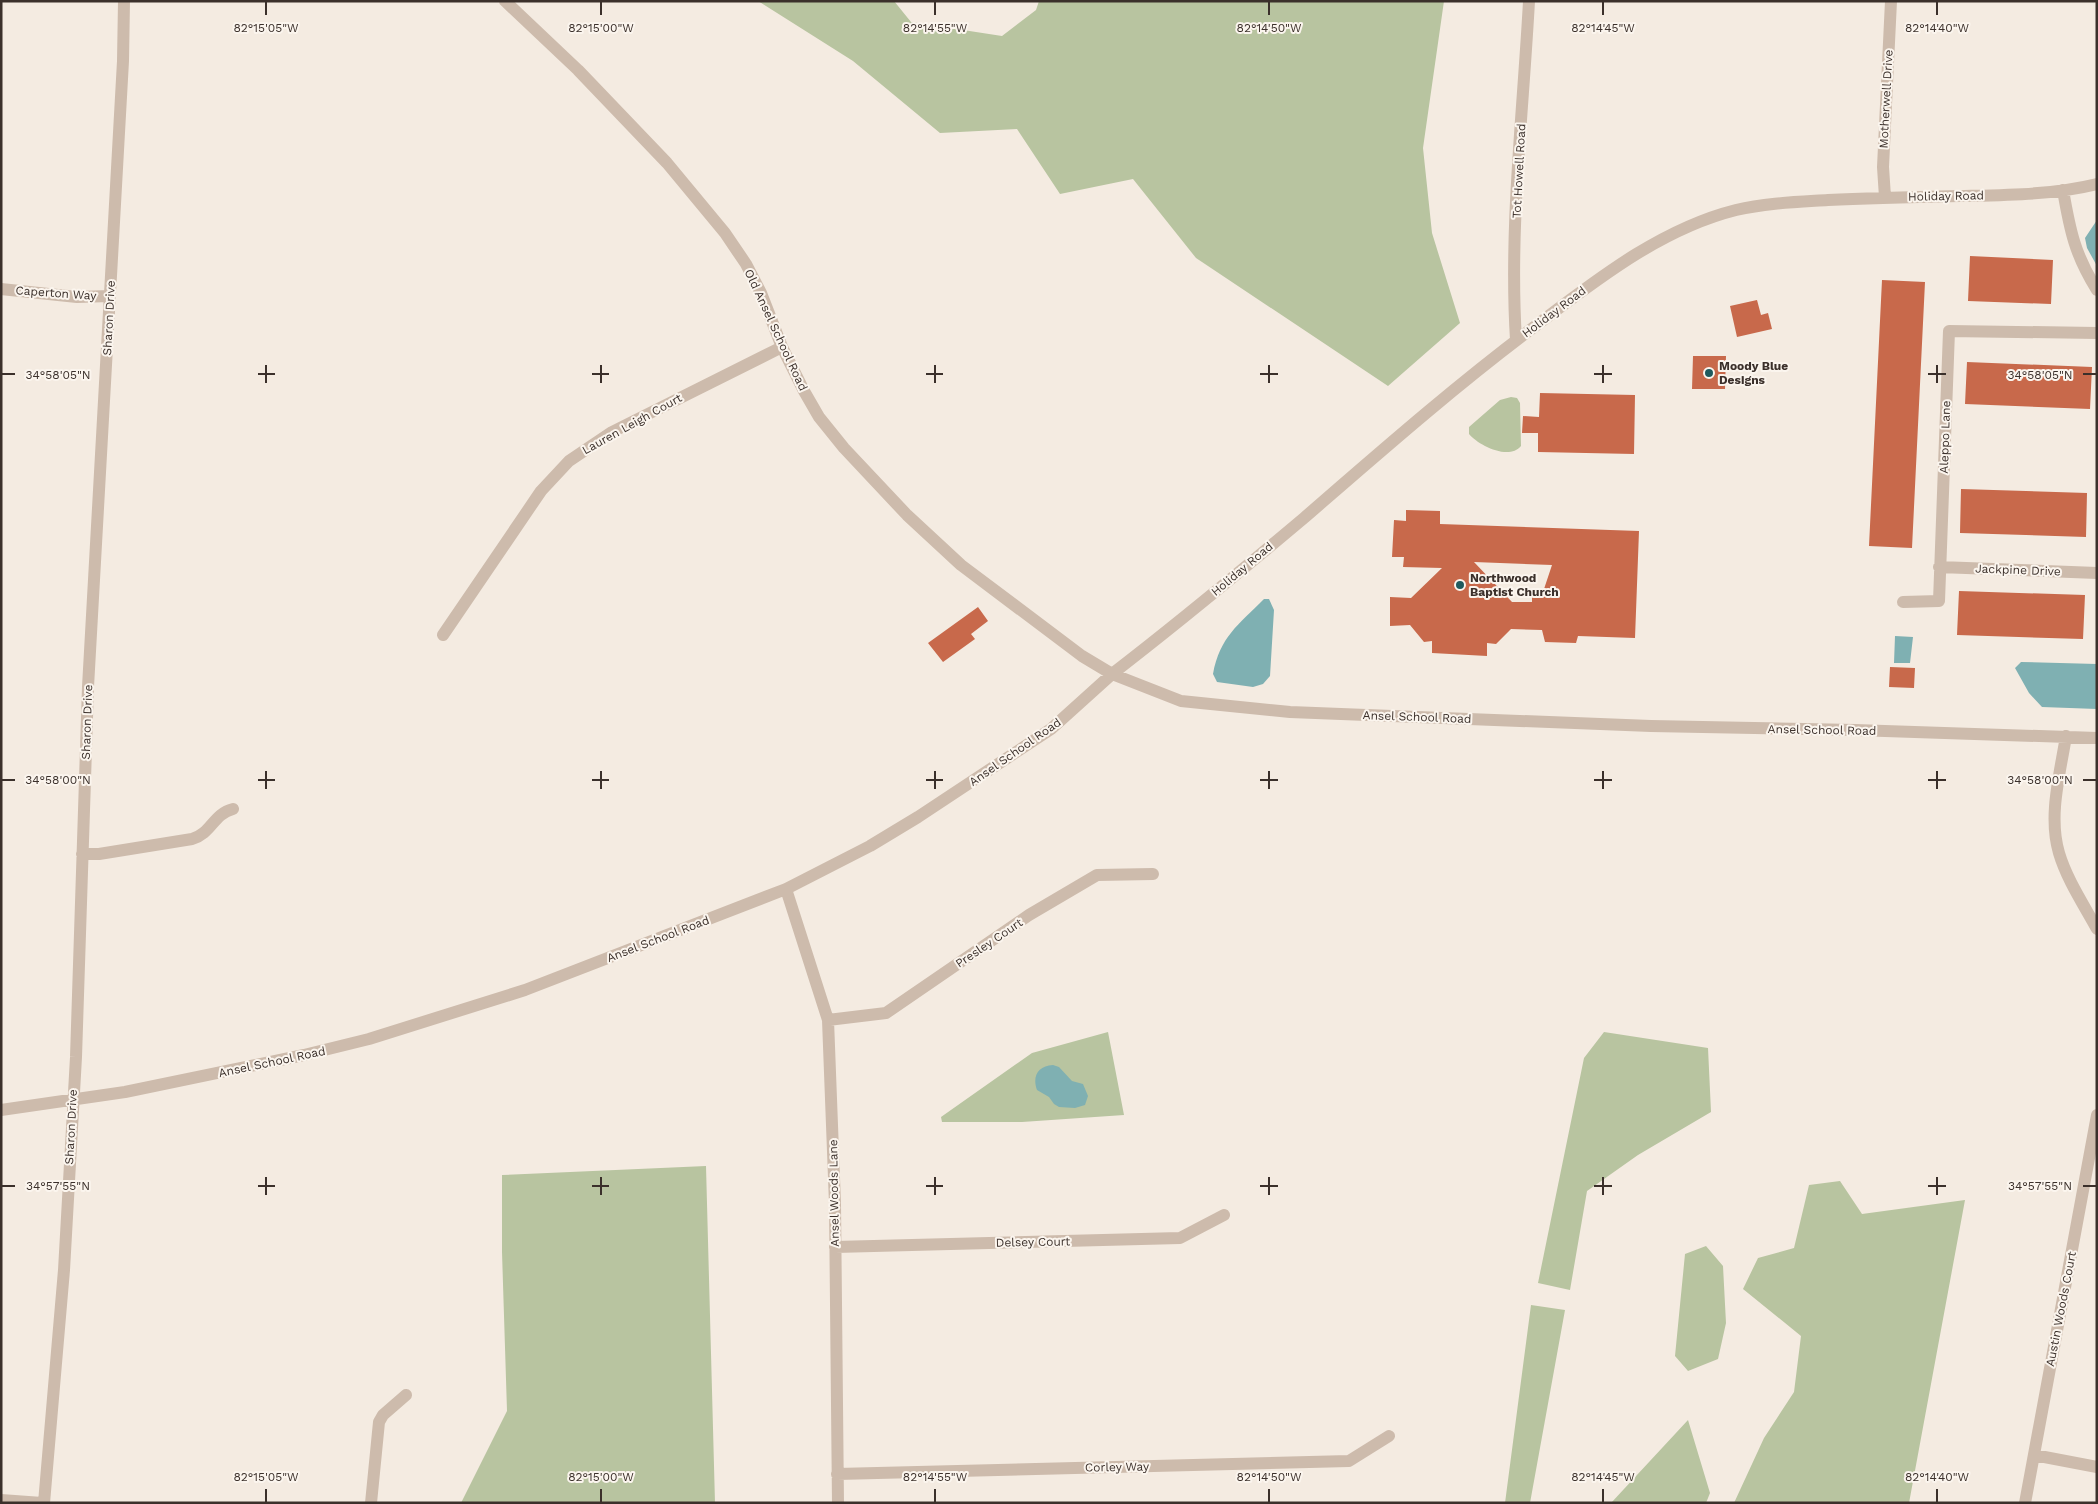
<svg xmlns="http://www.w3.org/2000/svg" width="2098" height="1504" font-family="'Work Sans',sans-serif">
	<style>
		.green { fill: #b8c4a0 }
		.water { fill: #7fb0b2 }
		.building { fill: #c8694b; fill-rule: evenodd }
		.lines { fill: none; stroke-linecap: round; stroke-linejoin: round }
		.minor { stroke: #cdbbac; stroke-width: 12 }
		.ticks { fill: none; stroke: #3b302b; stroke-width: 2 }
		.poi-dot { fill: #1f5a5e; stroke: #fbf5ee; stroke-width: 2 }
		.labels { text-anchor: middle; stroke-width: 4; stroke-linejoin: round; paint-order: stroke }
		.street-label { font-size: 12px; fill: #3b302b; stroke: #fbf5ee }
		.poi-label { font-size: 12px; font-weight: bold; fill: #3b302b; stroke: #fbf5ee; text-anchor: start }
		.ticks-label { font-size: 12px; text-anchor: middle; fill: #3b302b; stroke: #fbf5ee; stroke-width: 4; stroke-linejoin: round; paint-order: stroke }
	</style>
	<rect width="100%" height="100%" fill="#f4ebe1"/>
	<path class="green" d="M758,1H894L911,22L1002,36L1036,10L1039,1H1444L1423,148L1432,233L1460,323L1388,386L1196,258L1133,179L1060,194L1017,129L940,133L853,61Z
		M1511,397L1517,398L1520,403L1521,446C1509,461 1478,445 1469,434V427L1500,400Z
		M1108,1032L1124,1115L1022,1122H942L941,1117L1032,1053Z
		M1604,1032L1708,1048L1711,1112L1638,1155L1587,1191L1570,1290L1538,1283L1584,1058Z
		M706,1166L715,1503H461L507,1411L502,1252V1175Z
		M1840,1181L1862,1214L1965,1200L1909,1503H1734L1764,1438L1794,1392L1801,1336L1743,1289L1758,1258L1794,1248L1809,1185Z
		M1706,1246L1723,1266L1726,1323L1718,1359L1688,1371L1675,1356L1685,1254Z
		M1531,1305L1565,1310L1530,1503H1505Z
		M1688,1420L1710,1493L1706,1503H1611Z"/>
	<path class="water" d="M2097,220V266L2087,248L2085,238Z
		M1264,599H1269L1274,610L1270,676L1263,684L1253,687L1217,682L1213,674C1220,637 1238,625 1264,599Z
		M1895,636L1913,637L1910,663H1894Z
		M2021,662L2097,664V709L2042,707L2029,693L2015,668Z
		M1053,1065L1059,1067L1072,1081L1083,1084L1088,1096L1085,1105L1075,1108L1059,1107L1054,1104L1049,1097L1037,1090C1032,1076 1038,1066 1053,1065Z"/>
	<path class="building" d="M1970,256L2053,260L2051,304L1968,301Z
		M1882,280L1925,282L1912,548L1869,546Z
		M1757,300L1761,315L1768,313L1772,329L1737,337L1730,306Z
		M1693,356H1726L1725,389H1692Z
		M1967,362L2092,367L2090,409L1965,404Z
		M1540,393L1635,395L1634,454L1538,452V433H1522L1523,416L1539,417Z
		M1961,489L2087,493L2086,537L1960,533Z
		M1406,510L1440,511V524L1639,531L1635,638L1578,636L1576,643L1545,642L1542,630L1511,629L1496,644L1487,643V656L1432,653V641L1424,642L1410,625L1390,626V597L1411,598L1442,568L1403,567L1404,557H1392L1394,520L1406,521ZM1474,562L1552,565L1543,592L1532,593V602H1512Z
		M1959,591L2085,595L2083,639L1957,635Z
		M978,607L988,621L971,634L975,639L943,662L928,643Z
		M1890,667L1915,668L1914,688L1889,687Z"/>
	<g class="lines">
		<path class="minor" d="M505,1L578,70L667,163L725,233L746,264L761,293L782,347L804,391L819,417L844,448L907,515L961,565L1082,656L1112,674C1177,624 1241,571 1304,518C1379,453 1454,387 1534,327C1595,281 1660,229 1736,210C1766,203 1797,202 1828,200C1872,198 1916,197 1960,196C2006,195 2052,195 2097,184
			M2063,190C2070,231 2075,255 2097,290
			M1885,197L1883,167L1891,1
			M1,289L77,297L110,296
			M1516,340C1509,228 1523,113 1529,1
			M1939,567L2097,573
			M1903,602L1939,601L1949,331L2097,333
			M443,635L541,491L569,461L612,432L782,347
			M2066,736C2060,774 2048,816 2059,853C2067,880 2084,905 2097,929
			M82,854H99L192,839C212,833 213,814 233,809
			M786,889L828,1020L835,1204L838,1503
			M828,1020L886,1013L1029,915L1097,875L1153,874
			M1,1110L125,1092L304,1055L369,1039L525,990L786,889L870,846L918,817L1051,729L1112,674L1181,701L1290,712L1651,726L1855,730L2097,738
			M835,1247L1180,1238L1224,1215
			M2034,1455L2097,1467
			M837,1474L1349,1461L1389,1436
			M1,1500L42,1503
			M44,1503L64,1270L76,1057L88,687L123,61L124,1
			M371,1503L379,1422L383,1415L406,1395
			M2025,1503L2097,1115"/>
	</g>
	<path class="ticks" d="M266,2V15M601,2V15M935,2V15M1269,2V15M1603,2V15M1937,2V15M266,365V383M601,365V383M935,365V383M1269,365V383M1603,365V383M1937,365V383M2,374H15M258,374H275M592,374H609M926,374H943M1260,374H1278M1594,374H1612M1928,374H1946M2083,374H2096M266,771V789M601,771V789M935,771V789M1269,771V789M1603,771V789M1937,771V789M2,780H15M258,780H275M592,780H609M926,780H943M1260,780H1278M1594,780H1612M1928,780H1946M2083,780H2096M266,1177V1195M601,1177V1195M935,1177V1195M1269,1177V1195M1603,1177V1195M1937,1177V1195M2,1186H15M258,1186H275M592,1186H609M926,1186H943M1260,1186H1278M1594,1186H1612M1928,1186H1946M2083,1186H2096M266,1489V1502M601,1489V1502M935,1489V1502M1269,1489V1502M1603,1489V1502M1937,1489V1502"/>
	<g class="poi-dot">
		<circle cx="1709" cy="373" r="5"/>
		<circle cx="1460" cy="585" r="5"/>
	</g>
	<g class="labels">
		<g class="street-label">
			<text transform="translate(1886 99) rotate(-87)" y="4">Motherwell Drive</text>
			<text transform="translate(1519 171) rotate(-87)" y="4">Tot Howell Road</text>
			<text transform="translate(1946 196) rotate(-1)" y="4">Holiday Road</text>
			<text transform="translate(56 293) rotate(4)" y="4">Caperton Way</text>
			<text transform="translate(1554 312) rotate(-37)" y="4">Holiday Road</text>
			<text transform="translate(109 318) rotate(-87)" y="4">Sharon Drive</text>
			<text transform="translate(776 330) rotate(65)" y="4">Old Ansel School Road</text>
			<text transform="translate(632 424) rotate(-29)" y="4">Lauren Leigh Court</text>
			<text transform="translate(1945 437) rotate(-88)" y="4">Aleppo Lane</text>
			<text transform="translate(1242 569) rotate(-40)" y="4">Holiday Road</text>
			<text transform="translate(2018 570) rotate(2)" y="4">Jackpine Drive</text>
			<text transform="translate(1417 717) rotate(2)" y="4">Ansel School Road</text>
			<text transform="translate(87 722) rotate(-88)" y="4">Sharon Drive</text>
			<text transform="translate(1822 730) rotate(1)" y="4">Ansel School Road</text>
			<text transform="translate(1015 752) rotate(-35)" y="4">Ansel School Road</text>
			<text transform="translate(658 939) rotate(-21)" y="4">Ansel School Road</text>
			<text transform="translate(989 943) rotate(-34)" y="4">Presley Court</text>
			<text transform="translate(272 1062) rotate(-12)" y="4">Ansel School Road</text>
			<text transform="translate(71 1127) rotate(-87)" y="4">Sharon Drive</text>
			<text transform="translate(834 1193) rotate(-91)" y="4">Ansel Woods Lane</text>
			<text transform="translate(1033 1242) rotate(-1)" y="4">Delsey Court</text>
			<text transform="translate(2061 1309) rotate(-79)" y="4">Austin Woods Court</text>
			<text transform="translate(1117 1467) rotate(-1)" y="4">Corley Way</text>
		</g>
		<g class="poi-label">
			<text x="1719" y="370">Moody Blue<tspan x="1719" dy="14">Designs</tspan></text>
			<text x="1470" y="582">Northwood<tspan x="1470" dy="14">Baptist Church</tspan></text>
		</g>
	</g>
	<g class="ticks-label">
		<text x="266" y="32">82°15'05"W</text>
		<text x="601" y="32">82°15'00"W</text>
		<text x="935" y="32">82°14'55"W</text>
		<text x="1269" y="32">82°14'50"W</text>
		<text x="1603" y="32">82°14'45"W</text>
		<text x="1937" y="32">82°14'40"W</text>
		<text x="58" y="379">34°58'05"N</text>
		<text x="2040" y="379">34°58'05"N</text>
		<text x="58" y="784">34°58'00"N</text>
		<text x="2040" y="784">34°58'00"N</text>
		<text x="58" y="1190">34°57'55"N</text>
		<text x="2040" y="1190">34°57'55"N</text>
		<text x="266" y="1481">82°15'05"W</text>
		<text x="601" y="1481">82°15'00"W</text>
		<text x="935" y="1481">82°14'55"W</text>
		<text x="1269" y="1481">82°14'50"W</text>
		<text x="1603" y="1481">82°14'45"W</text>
		<text x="1937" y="1481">82°14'40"W</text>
	</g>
	<rect width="2098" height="1504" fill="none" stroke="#3b302b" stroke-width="5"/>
</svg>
